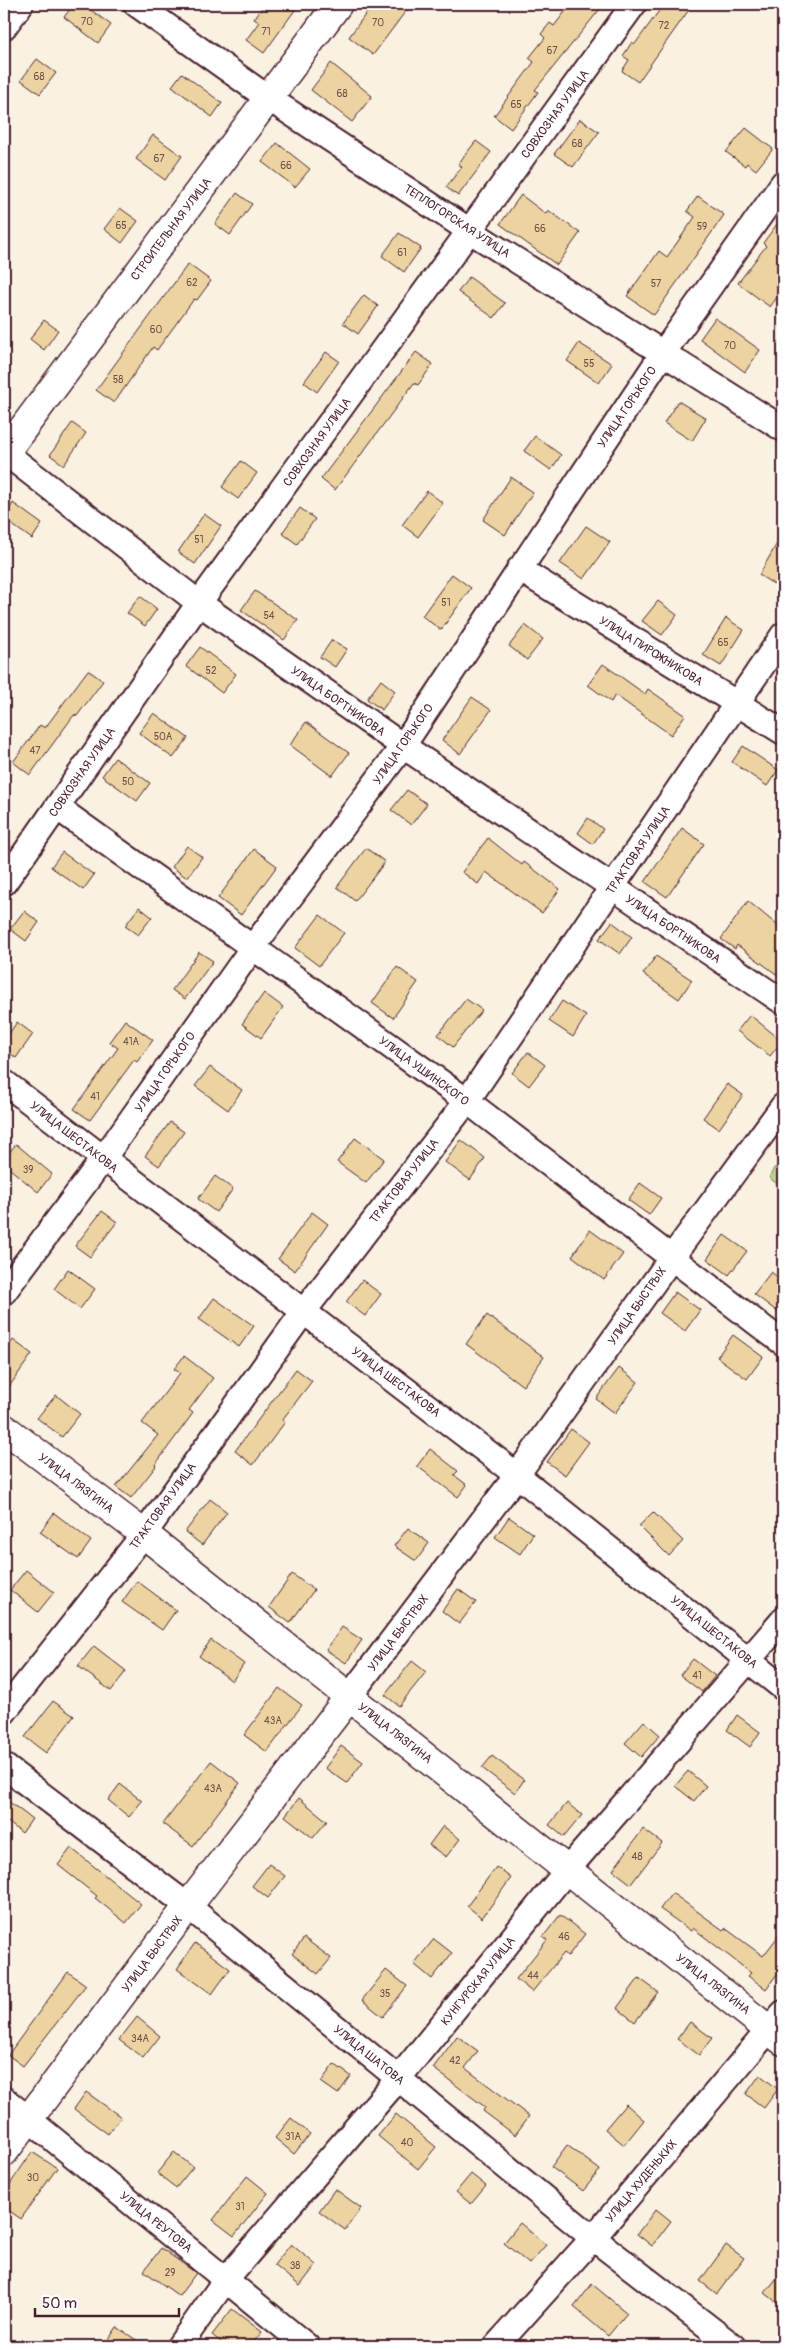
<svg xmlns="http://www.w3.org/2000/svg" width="787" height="2350" font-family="Pangolin,sans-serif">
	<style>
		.green { fill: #b9d38b; stroke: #82795b }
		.building { fill: #ecd4a2; stroke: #4a1f2b }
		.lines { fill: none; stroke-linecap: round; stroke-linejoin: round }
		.minor-casing { stroke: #4a1f2b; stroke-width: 28 }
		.tertiary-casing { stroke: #4a1f2b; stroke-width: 31 }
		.secondary-casing { stroke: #4a1f2b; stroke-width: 31 }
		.minor { stroke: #fff; stroke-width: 24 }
		.tertiary { stroke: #fff; stroke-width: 28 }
		.secondary { stroke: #fff; stroke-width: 28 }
		.labels { text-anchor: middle; stroke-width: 5; stroke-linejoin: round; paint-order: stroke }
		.number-label { font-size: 10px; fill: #724c49 }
		.street-label { font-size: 12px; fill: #4a1f2b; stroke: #fff }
	</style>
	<rect width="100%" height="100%" fill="#f9f2e3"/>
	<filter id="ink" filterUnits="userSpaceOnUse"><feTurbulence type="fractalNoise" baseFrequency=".02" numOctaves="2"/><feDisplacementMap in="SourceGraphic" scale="10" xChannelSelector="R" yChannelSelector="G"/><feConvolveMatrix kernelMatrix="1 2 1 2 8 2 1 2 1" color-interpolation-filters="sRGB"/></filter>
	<g filter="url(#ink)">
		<path class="green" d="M782,1165L783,1166V1188L769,1178L774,1168Z"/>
		<path class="building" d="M74,4H83L111,25L98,43L64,17Z
			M265,4H287L295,10L264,53L246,40L259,22L254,19Z
			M373,4H411L373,55L349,37Z
			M571,4H604L535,90L538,92L511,129L494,116L534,62L529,58L545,38L541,34L550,23L554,26Z
			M664,4H693L638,82L622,71L629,60L623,56L632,42L635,44Z
			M37,59L56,73L40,94L21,80Z
			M331,63L372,96L352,122L311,90Z
			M182,73L222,103L212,117L172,86Z
			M580,119L599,132L573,167L554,154Z
			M746,128L773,149L756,170L747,163L745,166L726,152Z
			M153,135L182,156L165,180L136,159Z
			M476,141L491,152L458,196L446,187L462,167L458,164Z
			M277,143L310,169L295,187L262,162Z
			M237,193L252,204L230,235L215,224Z
			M521,195L546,214L548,210L580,233L557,265L500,224Z
			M698,196L724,215L654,315L627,296L659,251L667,257L695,217L687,211Z
			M120,208L138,221L122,243L104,229Z
			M783,216V289L770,307L738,283L766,246L763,243Z
			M399,233L421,248L404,272L382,256Z
			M188,264L211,281L197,300L194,299L157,350L153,347L114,403L96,390Z
			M469,277L505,303L494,318L458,292Z
			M364,295L378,306L358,334L343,323Z
			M715,318L760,350L745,372L700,339Z
			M44,320L58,330L44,350L30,339Z
			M579,343L612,364L599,383L567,361Z
			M326,352L339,361L317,392L304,382Z
			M416,352L433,364L418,385L414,383L335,490L321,479Z
			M678,401L706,418L692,441L664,423Z
			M72,423L86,433L64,465L50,455Z
			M535,436L561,455L551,470L524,451Z
			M241,461L257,473L238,499L222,487Z
			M511,477L533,492L505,535L483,520Z
			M427,491L443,503L418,537L402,525Z
			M13,503L42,524L32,539L4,519Z
			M300,508L315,519L297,544L282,533Z
			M204,514L221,526L195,564L178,552Z
			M586,526L610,542L584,579L560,563Z
			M783,533V571L775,585L759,575Z
			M452,574L471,588L441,630L422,616Z
			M255,591L298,620L284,640L241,610Z
			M140,596L157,609L145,626L127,613Z
			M658,601L677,615L662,635L642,621Z
			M726,618L744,630L721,666L703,655Z
			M525,625L543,639L527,660L509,646Z
			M332,640L347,649L335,667L320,657Z
			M200,647L236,674L222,693L186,666Z
			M603,664L645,694L648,689L685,715L671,735L615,695L611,702L588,685Z
			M88,670L103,681L77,716L74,715L30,775L13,762L40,725L45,728Z
			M381,680L395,691L382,710L367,699Z
			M472,697L491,710L460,754L442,740Z
			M154,713L188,738L173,758L139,733Z
			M306,722L349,753L332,776L290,745Z
			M743,746L778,770L767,786L732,762Z
			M115,758L150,783L137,801L102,776Z
			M407,790L427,804L411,825L391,810Z
			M588,818L603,829L593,844L578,833Z
			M682,828L704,844L667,897L645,882Z
			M488,838L522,865L524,862L560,889L542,913L486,872L478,884L462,872Z
			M187,846L202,857L187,878L172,867Z
			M366,848L385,862L355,901L337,887Z
			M254,849L277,866L241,915L218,898Z
			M62,852L94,875L83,890L51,867Z
			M748,901L783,930V979L737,945L735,949L721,939Z
			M139,907L152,917L138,935L125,926Z
			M24,911L39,922L26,941L10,929Z
			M320,915L344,933L319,966L295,948Z
			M612,922L632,937L620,954L599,939Z
			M199,952L213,961L185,999L172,990Z
			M656,956L692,980L679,999L643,974Z
			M397,967L418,982L393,1018L372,1003Z
			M264,993L283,1007L261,1038L242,1024Z
			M466,999L482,1010L453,1047L438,1035Z
			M562,1001L586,1016L573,1037L549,1021Z
			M750,1015L782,1041L770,1056L737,1031Z
			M125,1020L153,1040L137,1062L134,1060L90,1120L74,1109L118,1048L109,1042Z
			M17,1022L33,1034L16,1058L4,1049V1041Z
			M528,1052L545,1065L529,1086L512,1073Z
			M210,1067L242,1090L228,1110L195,1086Z
			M727,1084L743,1095L719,1129L703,1118Z
			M170,1122L184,1132L159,1166L145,1156Z
			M355,1138L384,1159L366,1183L337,1162Z
			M461,1140L485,1158L470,1180L445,1162Z
			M16,1144L52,1174L38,1192L4,1164V1159Z
			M215,1176L233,1189L216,1212L198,1199Z
			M640,1183L661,1198L649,1215L628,1200Z
			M102,1211L117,1222L90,1257L75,1246Z
			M312,1212L328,1224L295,1271L278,1259Z
			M590,1230L623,1254L604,1280L572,1256Z
			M724,1235L747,1251L729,1275L707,1259Z
			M68,1269L95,1289L80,1309L54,1289Z
			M771,1272L783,1281V1316L754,1294Z
			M362,1280L381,1294L365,1316L346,1302Z
			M675,1292L700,1310L685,1331L660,1313Z
			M214,1298L254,1326L239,1347L199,1319Z
			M487,1315L544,1357L523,1386L466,1344Z
			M733,1335L763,1357L747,1379L717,1357Z
			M13,1340L32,1354L4,1394V1353Z
			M184,1356L213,1378L189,1410L193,1413L155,1465L156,1466L131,1498L116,1487L158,1435L142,1423L180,1373L174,1369Z
			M619,1368L638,1382L615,1413L596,1399Z
			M296,1369L312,1381L282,1420L285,1422L253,1465L235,1451Z
			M56,1395L80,1414L62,1437L37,1418Z
			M571,1429L589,1442L565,1475L547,1462Z
			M430,1449L458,1471L454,1475L467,1485L458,1497L417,1466Z
			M210,1499L227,1512L202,1545L185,1532Z
			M653,1512L683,1541L669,1556L639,1526Z
			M54,1513L91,1541L78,1559L40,1532Z
			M509,1517L533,1534L520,1554L495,1537Z
			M408,1528L429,1543L416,1561L394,1546Z
			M26,1570L54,1592L38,1612L10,1590Z
			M292,1574L314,1590L290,1623L269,1607Z
			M137,1581L176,1610L162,1630L122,1602Z
			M458,1589L476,1602L459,1624L442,1611Z
			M342,1627L362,1640L346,1663L326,1650Z
			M211,1640L244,1664L232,1681L199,1656Z
			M94,1646L126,1671L111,1691L78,1666Z
			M693,1659L715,1676L702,1692L680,1675Z
			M412,1661L426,1672L399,1706L385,1695Z
			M279,1688L302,1705L267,1752L244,1735Z
			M53,1701L74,1716L46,1753L25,1737Z
			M737,1715L760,1732L750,1747L727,1730Z
			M644,1721L660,1735L641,1757L625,1743Z
			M341,1746L363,1762L347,1783L325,1768Z
			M492,1756L524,1780L515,1793L482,1768Z
			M211,1761L240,1783L193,1846L163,1824Z
			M688,1771L706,1786L694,1801L675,1786Z
			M120,1784L142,1801L129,1817L108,1800Z
			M4,1798L32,1819L22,1833L4,1819Z
			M299,1798L327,1821L313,1838L285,1816Z
			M567,1803L582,1815L564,1837L549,1825Z
			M443,1826L460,1839L446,1857L429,1845Z
			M643,1829L662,1843L631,1884L613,1870Z
			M71,1848L141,1904L126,1923L95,1898L97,1896L58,1865Z
			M269,1864L285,1876L268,1898L252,1886Z
			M496,1867L511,1878L482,1918L467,1906Z
			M672,1893L723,1930L725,1928L763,1956L783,1930V1966L766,1989L748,1976L751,1973L693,1928L691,1931L660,1909Z
			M560,1915L585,1934L568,1956L564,1953L532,1992L516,1979L547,1940L543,1937Z
			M304,1938L331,1958L318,1974L292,1954Z
			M434,1939L452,1953L432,1979L414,1964Z
			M195,1943L230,1969L212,1994L177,1969Z
			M386,1970L407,1986L383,2017L362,2000Z
			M68,1972L86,1985L23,2066L8,2055Z
			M639,1978L658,1992L635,2022L617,2008Z
			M137,2017L160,2036L143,2058L119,2040Z
			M690,2022L712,2038L699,2055L677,2039Z
			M457,2036L478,2051L465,2068L529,2116L515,2135L483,2111L485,2107L433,2068Z
			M334,2064L351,2076L338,2094L321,2082Z
			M760,2075L778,2089L764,2108L746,2094Z
			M86,2092L121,2117L108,2134L74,2109Z
			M626,2104L644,2120L624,2145L605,2129Z
			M396,2114L436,2147L418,2169L378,2136Z
			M291,2118L310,2134L294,2154L275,2138Z
			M567,2145L600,2170L583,2191L551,2167Z
			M32,2152L57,2168L21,2219L4,2207V2193Z
			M174,2152L193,2167L176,2188L157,2173Z
			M471,2174L486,2186L471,2204L456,2192Z
			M247,2176L268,2193L234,2236L213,2220Z
			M335,2189L361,2208L345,2230L319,2211Z
			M656,2209L671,2221L652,2246L637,2234Z
			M520,2223L546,2245L529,2264L504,2243Z
			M291,2244L316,2265L300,2286L274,2265Z
			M726,2245L744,2258L717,2294L700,2281Z
			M161,2248L196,2273L179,2296L144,2271Z
			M783,2270V2307L765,2293Z
			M592,2284L627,2313L608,2336L574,2307Z
			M232,2309L262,2332L250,2346H226L212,2335Z
			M117,2327L145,2346H104Z"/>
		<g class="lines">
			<g class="minor-casing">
				<path id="minor" d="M136,4L268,98L470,231L783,429
					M4,27L21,4
					M4,452L199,603L403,746L783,1002
					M519,569L783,732
					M58,808L467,1101L783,1343
					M4,883L199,603L634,4
					M4,1082L517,1475L783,1688
					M4,1292L103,1159L253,947L403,746L663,353L783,183
					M349,1697L517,1475L672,1257L783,1106
					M4,1712L144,1534L304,1311L467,1101L783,635
					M4,1766L188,1906L593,2238L733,2346
					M4,2099L307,2346
					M179,2346L226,2279L398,2079L568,1869L783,1620
					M496,2346L593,2238L783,2013"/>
			</g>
			<g class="tertiary-casing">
				<path id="tertiary" d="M4,454L338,4
					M4,2152L188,1906L349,1697"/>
			</g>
			<g class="secondary-casing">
				<path id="secondary" d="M4,1428L144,1534L783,2041"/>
			</g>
			<use href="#minor" class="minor"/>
			<use href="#tertiary" class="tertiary"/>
			<use href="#secondary" class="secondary"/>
		</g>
	</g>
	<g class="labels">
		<g class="number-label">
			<text x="87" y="25">70</text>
			<text x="378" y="26">70</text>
			<text x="664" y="29">72</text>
			<text x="266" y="35">71</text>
			<text x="552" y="54">67</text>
			<text x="39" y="80">68</text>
			<text x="342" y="97">68</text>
			<text x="516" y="108">65</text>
			<text x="577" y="147">68</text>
			<text x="159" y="162">67</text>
			<text x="286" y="169">66</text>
			<text x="121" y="229">65</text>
			<text x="702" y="230">59</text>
			<text x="540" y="232">66</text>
			<text x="402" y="256">61</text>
			<text x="192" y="286">62</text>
			<text x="656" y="287">57</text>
			<text x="156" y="333">60</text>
			<text x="730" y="349">70</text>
			<text x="589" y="367">55</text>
			<text x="118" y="383">58</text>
			<text x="199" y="543">51</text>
			<text x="446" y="606">51</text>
			<text x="269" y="619">54</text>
			<text x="723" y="646">65</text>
			<text x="211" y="674">52</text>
			<text x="163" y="740">50А</text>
			<text x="35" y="754">47</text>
			<text x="128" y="785">50</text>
			<text x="131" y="1045">41А</text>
			<text x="95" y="1100">41</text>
			<text x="28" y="1173">39</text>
			<text x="697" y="1679">41</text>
			<text x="273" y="1724">43А</text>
			<text x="213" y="1792">43А</text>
			<text x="637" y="1860">48</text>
			<text x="564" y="1940">46</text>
			<text x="533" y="1979">44</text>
			<text x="385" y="1997">35</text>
			<text x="140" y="2042">34А</text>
			<text x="455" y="2064">42</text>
			<text x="293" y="2140">31А</text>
			<text x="407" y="2146">40</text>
			<text x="33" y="2181">30</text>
			<text x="240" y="2210">31</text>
			<text x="295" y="2269">38</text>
			<text x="170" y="2276">29</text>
		</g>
		<g class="street-label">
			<text transform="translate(555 114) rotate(-54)" y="4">СОВХОЗНАЯ УЛИЦА</text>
			<text transform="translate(457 221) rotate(33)" y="4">ТЕПЛОГОРСКАЯ УЛИЦА</text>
			<text transform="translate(171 229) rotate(-53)" y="4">СТРОИТЕЛЬНАЯ УЛИЦА</text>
			<text transform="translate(627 407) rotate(-56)" y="4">УЛИЦА ГОРЬКОГО</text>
			<text transform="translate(317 442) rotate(-54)" y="4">СОВХОЗНАЯ УЛИЦА</text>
			<text transform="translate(651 651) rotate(32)" y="4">УЛИЦА ПИРОЖНИКОВА</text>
			<text transform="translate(338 701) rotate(35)" y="4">УЛИЦА БОРТНИКОВА</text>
			<text transform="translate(403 744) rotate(-55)" y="4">УЛИЦА ГОРЬКОГО</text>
			<text transform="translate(82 772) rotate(-55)" y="4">СОВХОЗНАЯ УЛИЦА</text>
			<text transform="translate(638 850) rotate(-56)" y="4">ТРАКТОВАЯ УЛИЦА</text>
			<text transform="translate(673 929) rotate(34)" y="4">УЛИЦА БОРТНИКОВА</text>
			<text transform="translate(424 1071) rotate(36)" y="4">УЛИЦА УШИНСКОГО</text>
			<text transform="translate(165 1072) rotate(-55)" y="4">УЛИЦА ГОРЬКОГО</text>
			<text transform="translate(74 1137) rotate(38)" y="4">УЛИЦА ШЕСТАКОВА</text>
			<text transform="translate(404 1181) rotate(-52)" y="4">ТРАКТОВАЯ УЛИЦА</text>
			<text transform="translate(637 1306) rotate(-55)" y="4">УЛИЦА БЫСТРЫХ</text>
			<text transform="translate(396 1382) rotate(37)" y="4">УЛИЦА ШЕСТАКОВА</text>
			<text transform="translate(76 1483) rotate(37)" y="4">УЛИЦА ЛЯЗГИНА</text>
			<text transform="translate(163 1506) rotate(-54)" y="4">ТРАКТОВАЯ УЛИЦА</text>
			<text transform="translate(714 1632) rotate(39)" y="4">УЛИЦА ШЕСТАКОВА</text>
			<text transform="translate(398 1633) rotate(-53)" y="4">УЛИЦА БЫСТРЫХ</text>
			<text transform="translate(395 1733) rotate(38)" y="4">УЛИЦА ЛЯЗГИНА</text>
			<text transform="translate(152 1954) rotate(-53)" y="4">УЛИЦА БЫСТРЫХ</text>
			<text transform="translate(478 1981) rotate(-51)" y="4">КУНГУРСКАЯ УЛИЦА</text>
			<text transform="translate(713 1984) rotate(38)" y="4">УЛИЦА ЛЯЗГИНА</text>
			<text transform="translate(369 2055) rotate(39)" y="4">УЛИЦА ШАТОВА</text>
			<text transform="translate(641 2181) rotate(-50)" y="4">УЛИЦА ХУДЕНЬКИХ</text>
			<text transform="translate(156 2222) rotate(39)" y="4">УЛИЦА РЕУТОВА</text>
		</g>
	</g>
	<rect width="787" height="2350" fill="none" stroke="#fff" stroke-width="20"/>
	<rect x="10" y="10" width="767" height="2330" fill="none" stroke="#4a1f2b" stroke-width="2" filter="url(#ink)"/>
	<path d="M35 2308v8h144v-8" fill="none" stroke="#4a1f2b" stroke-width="2.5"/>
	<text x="42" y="2308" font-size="15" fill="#4a1f2b" stroke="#ffffff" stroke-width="4" paint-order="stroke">50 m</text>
</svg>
